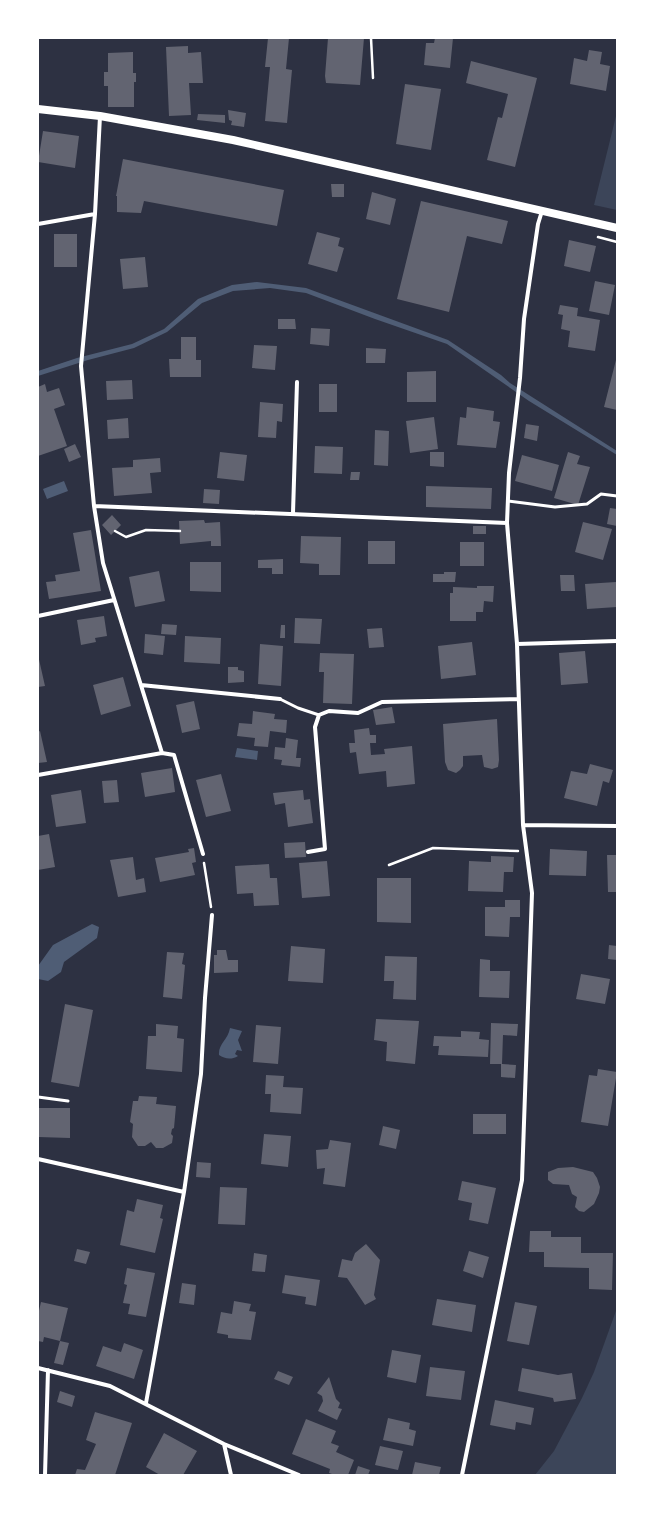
<svg xmlns="http://www.w3.org/2000/svg" width="655" height="1513" font-family="'PT Sans Narrow',sans-serif">
	<style>
		.green { fill: #3c4559 }
		.water { fill: #4f5d75 }
		.building { fill: #626471 }
		.lines { fill: none; stroke-linecap: round; stroke-linejoin: round }
		.path { stroke: #fff; stroke-width: 2.5 }
		.service { stroke: #fff; stroke-width: 3 }
		.minor { stroke: #fff; stroke-width: 4 }
		.secondary { stroke: #fff; stroke-width: 8 }
	</style>
	<rect width="100%" height="100%" fill="#2d3142"/>
	<path class="green" d="M617,112V210L594,205Z
		M617,1308V1475H535L554,1451L582,1398L594,1372Z"/>
	<path class="water" d="M257,282L306,288L448,340L501,375L510,383L617,451V455L529,401L447,344L375,319L306,293L270,288L233,291L202,303L167,332L134,348L88,360L38,376V371L77,358L132,344L164,329L198,299L232,285Z
		M64,481L68,491L47,499L43,489Z
		M237,748L258,751L257,760L235,757Z
		M92,924L99,927L97,938L64,962L61,972L48,981L38,979V966L53,945Z
		M230,1028L242,1031L238,1040L242,1051L237,1050L235,1054L238,1056C231,1060 225,1059 219,1055C218,1044 228,1040 230,1028Z"/>
	<path class="building" d="M268,38H289L286,69L292,70L287,123L265,121L270,67H265Z
		M328,38H364L360,85L326,83L325,76Z
		M435,38H453L450,68L424,65L426,43H434Z
		M188,46V53L201,52L203,83H189L191,115L169,116L166,47Z
		M589,50L602,52L600,64L610,66L606,91L570,84L574,58L587,61Z
		M133,52V73H136V82H134V107H108V86H104V72H108V53Z
		M471,61L537,78L515,167L487,160L498,117L502,118L508,94L466,83Z
		M405,84L441,89L431,150L396,144Z
		M228,110L246,113L244,127L231,125L232,121L229,120Z
		M198,114L225,115V123L197,120Z
		M43,131L79,136L75,168L38,162Z
		M123,159L284,190L277,226L144,201L141,213L117,212V196H116Z
		M331,184H344V197H332Z
		M372,192L396,199L390,225L366,219Z
		M421,201L508,221L502,244L467,236L449,312L397,299Z
		M317,232L340,238L338,246L344,248L337,272L308,264Z
		M54,234H77V267H54Z
		M569,240L596,246L590,272L564,266Z
		M145,257L148,287L123,289L120,259Z
		M595,281L615,285L609,315L589,311Z
		M560,305L578,308L577,316L600,320L595,351L568,347L570,331L561,329L563,315L558,314Z
		M278,319H295L296,329H278Z
		M311,328L330,329L329,346L310,344Z
		M181,337H196V360H201V377H170L169,359H181Z
		M254,345L277,346L275,370L252,368Z
		M366,348L386,349L385,363H366Z
		M617,356V410L604,407Z
		M436,371V402H407V372Z
		M132,380L133,399L107,400L106,381Z
		M45,384L47,392L59,388L65,405L54,409L67,446L38,456V387Z
		M319,384H337V412H319Z
		M260,402L283,404L282,422L277,421L276,438L258,437Z
		M467,407L494,411L493,421L500,422L496,448L457,445L460,417L466,418Z
		M434,417L438,449L410,453L406,421Z
		M128,418L129,438L108,439L107,420Z
		M526,424L539,426L537,441L524,438Z
		M375,430L389,431L388,466L374,465Z
		M75,444L81,457L69,462L64,449Z
		M315,446L343,447L342,474L314,473Z
		M220,452L247,455L244,481L217,478Z
		M430,452H444V467L430,466Z
		M568,452L580,456L577,464L590,467L578,505L554,498Z
		M522,455L559,465L552,491L515,481Z
		M160,458L161,472L150,473L152,493L114,496L112,468L133,467V460Z
		M351,472H360L359,480H350Z
		M426,486L492,488L491,509L426,507Z
		M204,489L220,490L219,504L203,503Z
		M610,508L617,509V526L607,524Z
		M112,515L121,525L111,535L102,525Z
		M204,520L205,523L220,522L221,546H211V541L180,544L179,521Z
		M583,522L612,529L603,560L575,552Z
		M473,526H486V534H473Z
		M91,530L101,591L49,599L46,582L56,581L55,575L80,571L73,533Z
		M301,536L341,537L340,575H319V564L300,563Z
		M368,541H395V564H368Z
		M460,542H484V566H460Z
		M283,559V574H272V568H258V560Z
		M190,562H221V592L190,591Z
		M159,571L165,601L135,607L129,577Z
		M444,572H456L455,582H433V574H444Z
		M560,575H574L575,591H561Z
		M616,582L617,607L587,609L585,584Z
		M477,586H494L493,602L484,601L483,612H476V621H450V593H453V587L477,588Z
		M104,616L107,636L95,638L96,642L81,645L77,620Z
		M295,618L322,619L320,644L294,643Z
		M162,624L177,625L176,635L161,634Z
		M281,625H285V638H280Z
		M382,628L384,647L369,648L367,629Z
		M145,634L165,636L163,655L144,653Z
		M185,636L221,638L220,664L184,662Z
		M472,642L476,675L441,679L438,646Z
		M260,644L283,646L281,686L258,684Z
		M585,651L588,683L561,685L559,653Z
		M320,653L354,654L352,704L323,703L324,672H319Z
		M38,655L45,686L38,687Z
		M228,667H238V670L244,671V682L228,683Z
		M123,677L131,706L101,715L93,685Z
		M194,701L200,729L182,733L176,705Z
		M392,707L395,723L376,725L373,710Z
		M253,711L275,714L274,719L287,720L286,733L270,731L268,747L254,746L255,738L237,736L239,723L252,724Z
		M497,719L499,760L498,767L492,769L484,767L482,755L463,756V766L460,770L456,773L448,770L445,762L443,724Z
		M369,728L370,735H376V743H370L371,755L385,754L384,749L412,746L415,784L387,787L386,771L359,774L356,752L350,753L349,743H355L354,730Z
		M40,731L47,762L38,763V732Z
		M286,738L298,740L296,758H301L300,767L281,765L282,760L274,759L275,747L285,748Z
		M590,764L613,770L609,783L603,781L597,806L564,798L571,771L587,774Z
		M172,768L175,792L145,797L141,773Z
		M221,774L231,811L206,817L196,780Z
		M117,780L119,802L104,803L102,781Z
		M81,790L86,823L56,827L51,795Z
		M303,790L304,800L310,799L313,823L288,827L285,803L275,805L273,793Z
		M49,834L55,867L38,870V836Z
		M305,842L306,857L285,858L284,843Z
		M194,848L196,862L192,863L195,875L160,882L155,858L189,852L188,849Z
		M550,849L587,851L586,876L549,875Z
		M607,855H617V892H608Z
		M491,856L514,857L513,872H504L503,892L468,891L469,861L491,862Z
		M133,857L136,880L144,878L146,892L118,897L110,860Z
		M327,861L330,896L302,898L299,863Z
		M269,864L270,878H277L279,905L254,906L253,893L237,894L235,866Z
		M377,878H411V923L377,922Z
		M505,900H520V917H510L509,937L485,936V907H505Z
		M609,945L617,946V960L608,959Z
		M291,946L325,949L323,983L288,981Z
		M217,950H226L228,960H238V972L214,973V955H217Z
		M167,952L184,953L182,964L185,965L182,999L163,997Z
		M385,956L417,957L416,1000L393,999L394,981H384Z
		M480,959L490,960V971H510L509,998L479,997Z
		M581,974L610,979L605,1004L576,999Z
		M65,1004L93,1010L79,1087L51,1082Z
		M376,1019L419,1021L415,1064L386,1061L387,1042L374,1040Z
		M491,1023L518,1024L517,1036L503,1035L502,1064L516,1065L515,1078L501,1077V1064H490Z
		M156,1024L178,1026L177,1038L184,1039L182,1072L146,1069L148,1036H156Z
		M256,1025L281,1027L278,1064L253,1062Z
		M461,1031L480,1032L479,1039L489,1040L488,1057L438,1055L439,1046H433L434,1036L461,1037Z
		M598,1069L617,1072L608,1126L581,1122L589,1075L597,1076Z
		M266,1075L284,1076L283,1087L303,1088L301,1114L270,1112L271,1094H265Z
		M139,1096L157,1097L156,1104L176,1106L174,1128L172,1129L171,1134L173,1136L172,1143L163,1148H156L151,1142L145,1146H138L132,1137L133,1124L130,1122L133,1101H138Z
		M38,1108H70V1138L38,1137Z
		M473,1114H506V1134H473Z
		M383,1126L400,1130L396,1149L379,1145Z
		M264,1134L291,1136L288,1167L261,1164Z
		M330,1140L351,1143L345,1187L323,1184L325,1168L317,1169L316,1150L328,1149Z
		M197,1162L211,1163L210,1178L196,1177Z
		M573,1167L593,1172L597,1178L600,1187L599,1193L594,1204L584,1212L579,1211L575,1207L577,1197L572,1194L569,1185L553,1184L548,1180V1172L558,1168Z
		M462,1181L496,1188L488,1224L469,1220L472,1203L458,1200Z
		M220,1187L247,1188L245,1225L218,1224Z
		M137,1199L163,1205L160,1218L163,1219L155,1253L120,1245L127,1210L134,1212Z
		M530,1231H551V1237H581V1253H613L612,1290L589,1289V1268L544,1267V1252H529Z
		M366,1244L380,1260L374,1295L376,1299L365,1305L347,1278L338,1277L342,1259L352,1261L355,1253Z
		M77,1249L90,1252L86,1264L74,1261Z
		M469,1251L489,1257L483,1278L463,1271Z
		M254,1253L267,1255L265,1272L252,1271Z
		M127,1268L155,1273L146,1317L128,1314L130,1304L123,1303L127,1285L124,1284Z
		M285,1275L320,1280L316,1306L305,1304L306,1297L282,1293Z
		M182,1283L196,1285L194,1305L179,1303Z
		M437,1299L476,1305L472,1332L432,1325Z
		M234,1301L251,1304L249,1311L256,1312L251,1340L228,1338V1335L217,1333L221,1312L232,1314Z
		M41,1302L68,1308L60,1341L44,1337L43,1342L38,1341V1315Z
		M515,1302L537,1306L529,1345L507,1341Z
		M60,1341L69,1343L63,1365L54,1363Z
		M124,1343L143,1350L134,1379L96,1366L103,1346L121,1352Z
		M392,1350L421,1355L416,1383L387,1377Z
		M430,1367L465,1371L461,1400L426,1396Z
		M522,1368L558,1375L572,1373L576,1399L554,1402L553,1398L518,1391Z
		M278,1371L293,1377L289,1385L274,1379Z
		M329,1377L336,1399L340,1403L338,1408L342,1409L337,1420L318,1411L323,1401L322,1396L317,1393Z
		M60,1391L75,1396L72,1407L57,1402Z
		M495,1400L534,1408L531,1425L516,1422L515,1430L490,1425Z
		M95,1412L132,1423L115,1475H75L77,1469L85,1470L96,1444L86,1440Z
		M388,1418L410,1423L409,1429L416,1431L413,1446L383,1440Z
		M306,1419L336,1431L331,1443L339,1446L336,1452L354,1460L348,1475H335L329,1473L330,1469L292,1454Z
		M164,1433L197,1451L183,1475H160L146,1467Z
		M380,1446L403,1451L398,1470L375,1465Z
		M415,1462L441,1467L439,1475H412Z
		M358,1466L370,1470L368,1475H355Z"/>
	<g class="lines">
		<path class="path" d="M371,38L373,78
			M598,237L617,242
			M115,531L126,537L146,530L180,531
			M204,863L211,907
			M389,865L433,848L518,851"/>
		<path class="service" d="M508,501L555,507L587,504L601,494L617,496
			M280,699L298,708L319,715
			M38,1097L68,1101"/>
		<path class="minor" d="M100,116L95,214L81,366L94,506L103,563L162,753L174,755L203,854
			M38,224L95,214
			M94,506L507,523
			M293,513L297,382
			M38,616L114,600
			M517,644L617,641
			M141,685L280,699
			M38,775L162,753
			M523,825L617,826
			M308,852L325,849L315,727L319,715L329,711L358,713L382,702L518,699
			M38,1159L184,1192
			M38,1368L110,1386L224,1444L299,1475
			M146,1403L184,1192L201,1074L205,998L212,915
			M224,1444L231,1475
			M45,1475L48,1370
			M462,1475L522,1180L532,893L523,825L517,644L507,523L509,473L520,378L524,319L538,224L542,211"/>
		<path class="secondary" d="M38,109L100,116L233,140L617,228"/>
	</g>
	<rect width="655" height="1513" fill="none" stroke="#ffffff" stroke-width="78"/>
</svg>
